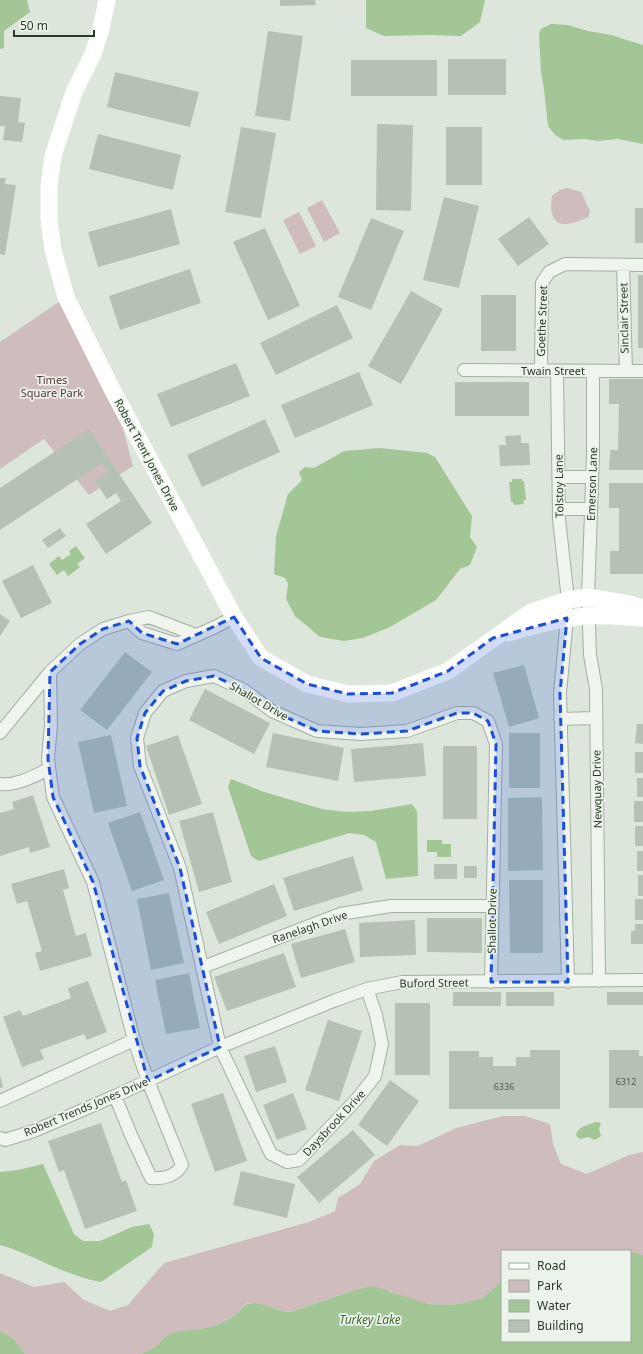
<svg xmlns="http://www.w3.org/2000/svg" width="643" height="1354" font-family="'Noto Sans',sans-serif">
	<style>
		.green { fill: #cfbdbd }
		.water { fill: #a3c696 }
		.building { fill: #b5c2b3 }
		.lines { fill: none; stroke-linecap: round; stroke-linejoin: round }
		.street-casing { stroke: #a3afa1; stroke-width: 14 }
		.street { stroke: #eff4ee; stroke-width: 12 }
		.secondary { stroke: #fff; stroke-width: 17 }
		.marked { fill: #1d4ed8; fill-opacity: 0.2; stroke: #1d4ed8; stroke-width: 3; stroke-dasharray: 8 5; stroke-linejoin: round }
		.labels { text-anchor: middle; stroke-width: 3.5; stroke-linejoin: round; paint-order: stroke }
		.number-label { font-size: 9px; fill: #4c5d49 }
		.street-label { font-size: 11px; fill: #293b26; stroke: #ecf3eb }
		.park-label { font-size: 11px; fill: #573533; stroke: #ecf3eb }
		.water-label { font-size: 12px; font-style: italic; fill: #3f6e31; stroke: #ecf3eb }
	</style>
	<rect width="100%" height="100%" fill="#dde6db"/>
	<path class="green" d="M567,188L581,192L590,211L588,217C564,229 547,228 552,196L560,190Z
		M322,200L340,233L324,242L307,208Z
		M299,212L316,246L300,254L283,220Z
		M66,297L113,391L133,466L89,495L44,439L0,469V342Z
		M503,1116H525L550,1124L553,1144L561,1164L587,1174L629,1155L643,1152V1255L633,1252H630V1251H502V1281L483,1298L459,1304L444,1305L428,1304L409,1299L390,1291H352L291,1312L278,1310L264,1305L248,1303L233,1317L218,1325L166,1336L155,1347L141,1354H25L14,1339L0,1331V1273L34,1287L64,1282L84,1300L110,1311L128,1305L164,1263L309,1222L335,1211L338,1198L360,1184L374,1161L400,1145L418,1146L456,1128Z"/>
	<path class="water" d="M0,0H27L30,12L4,31V48L0,49Z
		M366,0H485L480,22L461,36L429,35L384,36L366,28Z
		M551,24L568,25L588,31L611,35L643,45V144L618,139L598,141L584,139L564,140L555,135L548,126L544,90L541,72L539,34L541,29Z
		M380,448L427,453L435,457L472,516L470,537L477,547L470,565L460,569L436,600L390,627L363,638L344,641L320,637L295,616L286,599L288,584L285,578L274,574L276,536L288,494L302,480L299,472L305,467L314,468L344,451Z
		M512,479H522V481H524L526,500L523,501L524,504L514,505L513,502H511L509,482H512Z
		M76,546L85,558L77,564L80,567L68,576L64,570L57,575L49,564L59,556L62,560L71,554L69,551Z
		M231,779L264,792L322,809L346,812L371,811L412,804L417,811L418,876L386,879L376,842L364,835L349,833L259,861L251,856L228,787Z
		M427,840H442V844H451V857H437V852H427Z
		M595,1122H599L601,1124L599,1129L601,1136L595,1140L588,1137L580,1139L577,1137L576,1135C578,1126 589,1125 595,1122Z
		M43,1164L74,1234L83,1241H100L132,1227L149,1224L154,1234L152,1247L101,1282C78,1278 54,1267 32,1257C22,1253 12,1248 0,1245V1172L18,1170Z
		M630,1252H633L643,1255V1354H141L155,1347L166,1336L174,1332L200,1329L218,1325L233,1317L247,1304L254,1303L264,1305L278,1310L291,1312L352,1291L373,1286L428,1304L444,1305L459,1304L483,1298L502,1281V1341H630Z
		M0,1331L14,1339L25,1354H0Z"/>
	<path class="building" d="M280,0H315L316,5L280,6Z
		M268,31L303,36L290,121L255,116Z
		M448,59H506V95H448Z
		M351,60H437V96H351Z
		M115,72L199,92L190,127L107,107Z
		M0,96L21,98L18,122L25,123L22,142L3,140L5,126H0Z
		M377,124L413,125L411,211L376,210Z
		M241,127L276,133L261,218L225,212Z
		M446,127H482V185H446Z
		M98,134L181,155L173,190L89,169Z
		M0,178H6L5,184L16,185L5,255L0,254Z
		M444,197L479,206L459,288L423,280Z
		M635,208H643V243H635Z
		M171,209L180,244L98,267L88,232Z
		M529,217L549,244L518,266L498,239Z
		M371,218L404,231L371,310L338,297Z
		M265,228L300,306L268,320L233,242Z
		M190,269L201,303L120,330L109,296Z
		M638,275H643V348H638Z
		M411,291L443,309L401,384L368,366Z
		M481,295H516V351H481Z
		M337,305L353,338L276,375L260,343Z
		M236,363L250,396L171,427L157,394Z
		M359,372L373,405L295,438L281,405Z
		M609,379H643V470H609L610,450H618L619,404H609Z
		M455,382H529V416H455Z
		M265,419L280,452L202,487L187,455Z
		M89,429L152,523L106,554L86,524L121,501L116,493L107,499L95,481L108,472L102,463L0,530V488Z
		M521,435V443H529L530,465L500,466L499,445H506L505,436Z
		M609,483H643V574H610V551H619V508H609Z
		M60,528L66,536L48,548L42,540Z
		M33,565L52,603L21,618L2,581Z
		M0,614L10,621L0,636Z
		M125,652L152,672L107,730L80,710Z
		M524,665L539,718L509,727L493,673Z
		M205,689L270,723L254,754L189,720Z
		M637,724H643V744L635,743Z
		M273,733L344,748L338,781L266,767Z
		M509,733H540V788H509Z
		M111,735L127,806L94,813L78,742Z
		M178,735L202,804L169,815L146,746Z
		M423,743L426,776L354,782L351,749Z
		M443,746H477V819H443Z
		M635,752H643V773H635Z
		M637,778H643V797H637Z
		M33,795L50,847L30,853L29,847L0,856V813L14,809L12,802Z
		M542,797L543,870L508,871V798Z
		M634,801H643V822H634Z
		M140,812L164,880L132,891L108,823Z
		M213,812L232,882L199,892L179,821Z
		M635,826H643V846H635Z
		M637,851H643V871H637Z
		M353,856L363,890L294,911L283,878Z
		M434,864H457V879H434Z
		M464,866H477V878H464Z
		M64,869L69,888L63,890L76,936L86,933L92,956L40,971L35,953L42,951L27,901L17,904L11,884Z
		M638,875H643V896H638Z
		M509,880H543V953H510Z
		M274,884L287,916L219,944L206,912Z
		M169,893L184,963L151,970L137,899Z
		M635,899H643V920H635Z
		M427,918H482V953L427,952Z
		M415,920L416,955L360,957L359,923Z
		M635,924H643V944H631V931H635Z
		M345,929L355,962L301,978L291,944Z
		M284,953L296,987L227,1011L214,977Z
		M189,973L200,1028L166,1034L155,980Z
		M88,981L107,1032L87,1040L84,1034L40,1050L44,1059L22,1067L3,1017L20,1010L23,1016L71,998L68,988Z
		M453,992H501V1006H453Z
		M506,992H554V1006H506Z
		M607,992H643V1005H607Z
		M395,1003H430V1075H395Z
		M328,1020L362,1031L339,1101L305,1090Z
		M275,1046L287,1082L256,1092L244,1056Z
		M530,1050H560V1109H449V1051H479V1057H493V1066H516V1057H530Z
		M609,1050H639V1056H643V1108H609Z
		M0,1075L3,1087L0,1088Z
		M390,1080L419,1101L387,1146L358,1125Z
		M223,1093L247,1161L215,1172L191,1104Z
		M293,1093L307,1129L277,1140L263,1105Z
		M101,1123L122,1182L126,1180L137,1211L85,1229L64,1170L59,1172L48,1141Z
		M353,1130L375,1155L319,1203L297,1177Z
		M241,1171L295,1184L287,1218L233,1205Z"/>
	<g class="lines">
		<g class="street-casing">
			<path id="street" d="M623,265L626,371
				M464,370L643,371
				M541,371L542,283L549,272L565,264L643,265
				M557,372L559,519L567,591V618L560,693L568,982
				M593,372V455L588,597L590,655L596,689L599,981
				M559,477H592
				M559,509H591
				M129,621L142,633L177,644L215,627L234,617
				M50,672L51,725L48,759L53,797L93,882L134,1040L148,1081L182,1165C176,1176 163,1179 151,1178L131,1135L115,1096
				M560,719L596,718
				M0,733L50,672L80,644L103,629L129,621L149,617L196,635
				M0,784C17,786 34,776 49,769
				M203,967L340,914L391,906H493
				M367,989L376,1015L382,1044L375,1076L357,1099L299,1160L287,1162L271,1154L220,1047L180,868L140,766L137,738L145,713L163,691L186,681L214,676L244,690L272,711L317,731L361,734L407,731L457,713H473L488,721L496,744L491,982
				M0,1101L134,1040
				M0,1138L5,1140L34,1131L115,1096L220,1047L336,1000L367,989L402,982L643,980"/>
		</g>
		<use href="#street" class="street"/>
		<path class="secondary" d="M107,0L101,29L93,54L74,92L53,156L49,186V220L53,250L66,297L113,391L234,617L261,658L307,684L348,694L392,693L448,671L531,612L567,600L588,597L629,604L643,608
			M509,633C535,625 561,618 587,616C606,615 625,617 643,618"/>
	</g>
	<path class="marked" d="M234,617L261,658L307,684L348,694L392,693L448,671L493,638L567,618L560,693L568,982H491L496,744L488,721L473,713H457L407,731L361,734L317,731L272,711L244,690L214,676L186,681L163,691L145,713L137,738L140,766L180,868L220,1047L148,1081L93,882L53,797L48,759L50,672L80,644L103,629L129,621L142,633L177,644Z"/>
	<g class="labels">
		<g class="number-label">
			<text x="626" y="1085">6312</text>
			<text x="504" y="1090">6336</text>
		</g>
		<g class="street-label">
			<text transform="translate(624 318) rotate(-91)" y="4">Sinclair Street</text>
			<text transform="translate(542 321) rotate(-88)" y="4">Goethe Street</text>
			<text x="553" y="375">Twain Street</text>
			<text transform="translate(147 455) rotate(62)" y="4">Robert Trent Jones Drive</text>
			<text transform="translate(592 484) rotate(-88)" y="4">Emerson Lane</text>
			<text transform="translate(559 486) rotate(-91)" y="4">Tolstoy Lane</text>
			<text transform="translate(259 701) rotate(30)" y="4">Shallot Drive</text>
			<text transform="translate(597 789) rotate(-91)" y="4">Newquay Drive</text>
			<text transform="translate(492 921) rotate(-89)" y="4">Shallot Drive</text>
			<text transform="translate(310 927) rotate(-19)" y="4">Ranelagh Drive</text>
			<text transform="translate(434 983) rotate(-1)" y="4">Buford Street</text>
			<text transform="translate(86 1107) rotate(-23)" y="4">Robert Trends Jones Drive</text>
			<text transform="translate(334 1123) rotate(-47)" y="4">Daysbrook Drive</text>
		</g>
		<g class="park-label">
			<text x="52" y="384">Times<tspan x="52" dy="13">Square Park</tspan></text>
		</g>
		<g class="water-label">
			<text x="370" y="1324">Turkey Lake</text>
		</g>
	</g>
	<rect x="501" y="1250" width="130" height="92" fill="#ecf3eb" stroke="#9ea99c"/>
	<rect x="509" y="1263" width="20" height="6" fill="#ffffff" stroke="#9ea99c"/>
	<text x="537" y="1270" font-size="12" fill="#293b26">Road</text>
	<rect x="509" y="1280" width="20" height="12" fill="#cfbdbd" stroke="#9ea99c"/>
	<text x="537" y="1290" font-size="12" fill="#293b26">Park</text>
	<rect x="509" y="1300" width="20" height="12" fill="#a3c696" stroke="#9ea99c"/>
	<text x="537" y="1310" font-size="12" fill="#293b26">Water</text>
	<rect x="509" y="1320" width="20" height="12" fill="#b5c2b3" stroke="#9ea99c"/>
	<text x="537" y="1330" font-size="12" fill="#293b26">Building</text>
	<path d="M14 30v6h80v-6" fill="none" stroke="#293b26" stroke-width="2"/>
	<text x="20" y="30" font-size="12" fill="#293b26" stroke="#ecf3eb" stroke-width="3" paint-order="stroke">50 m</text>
</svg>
